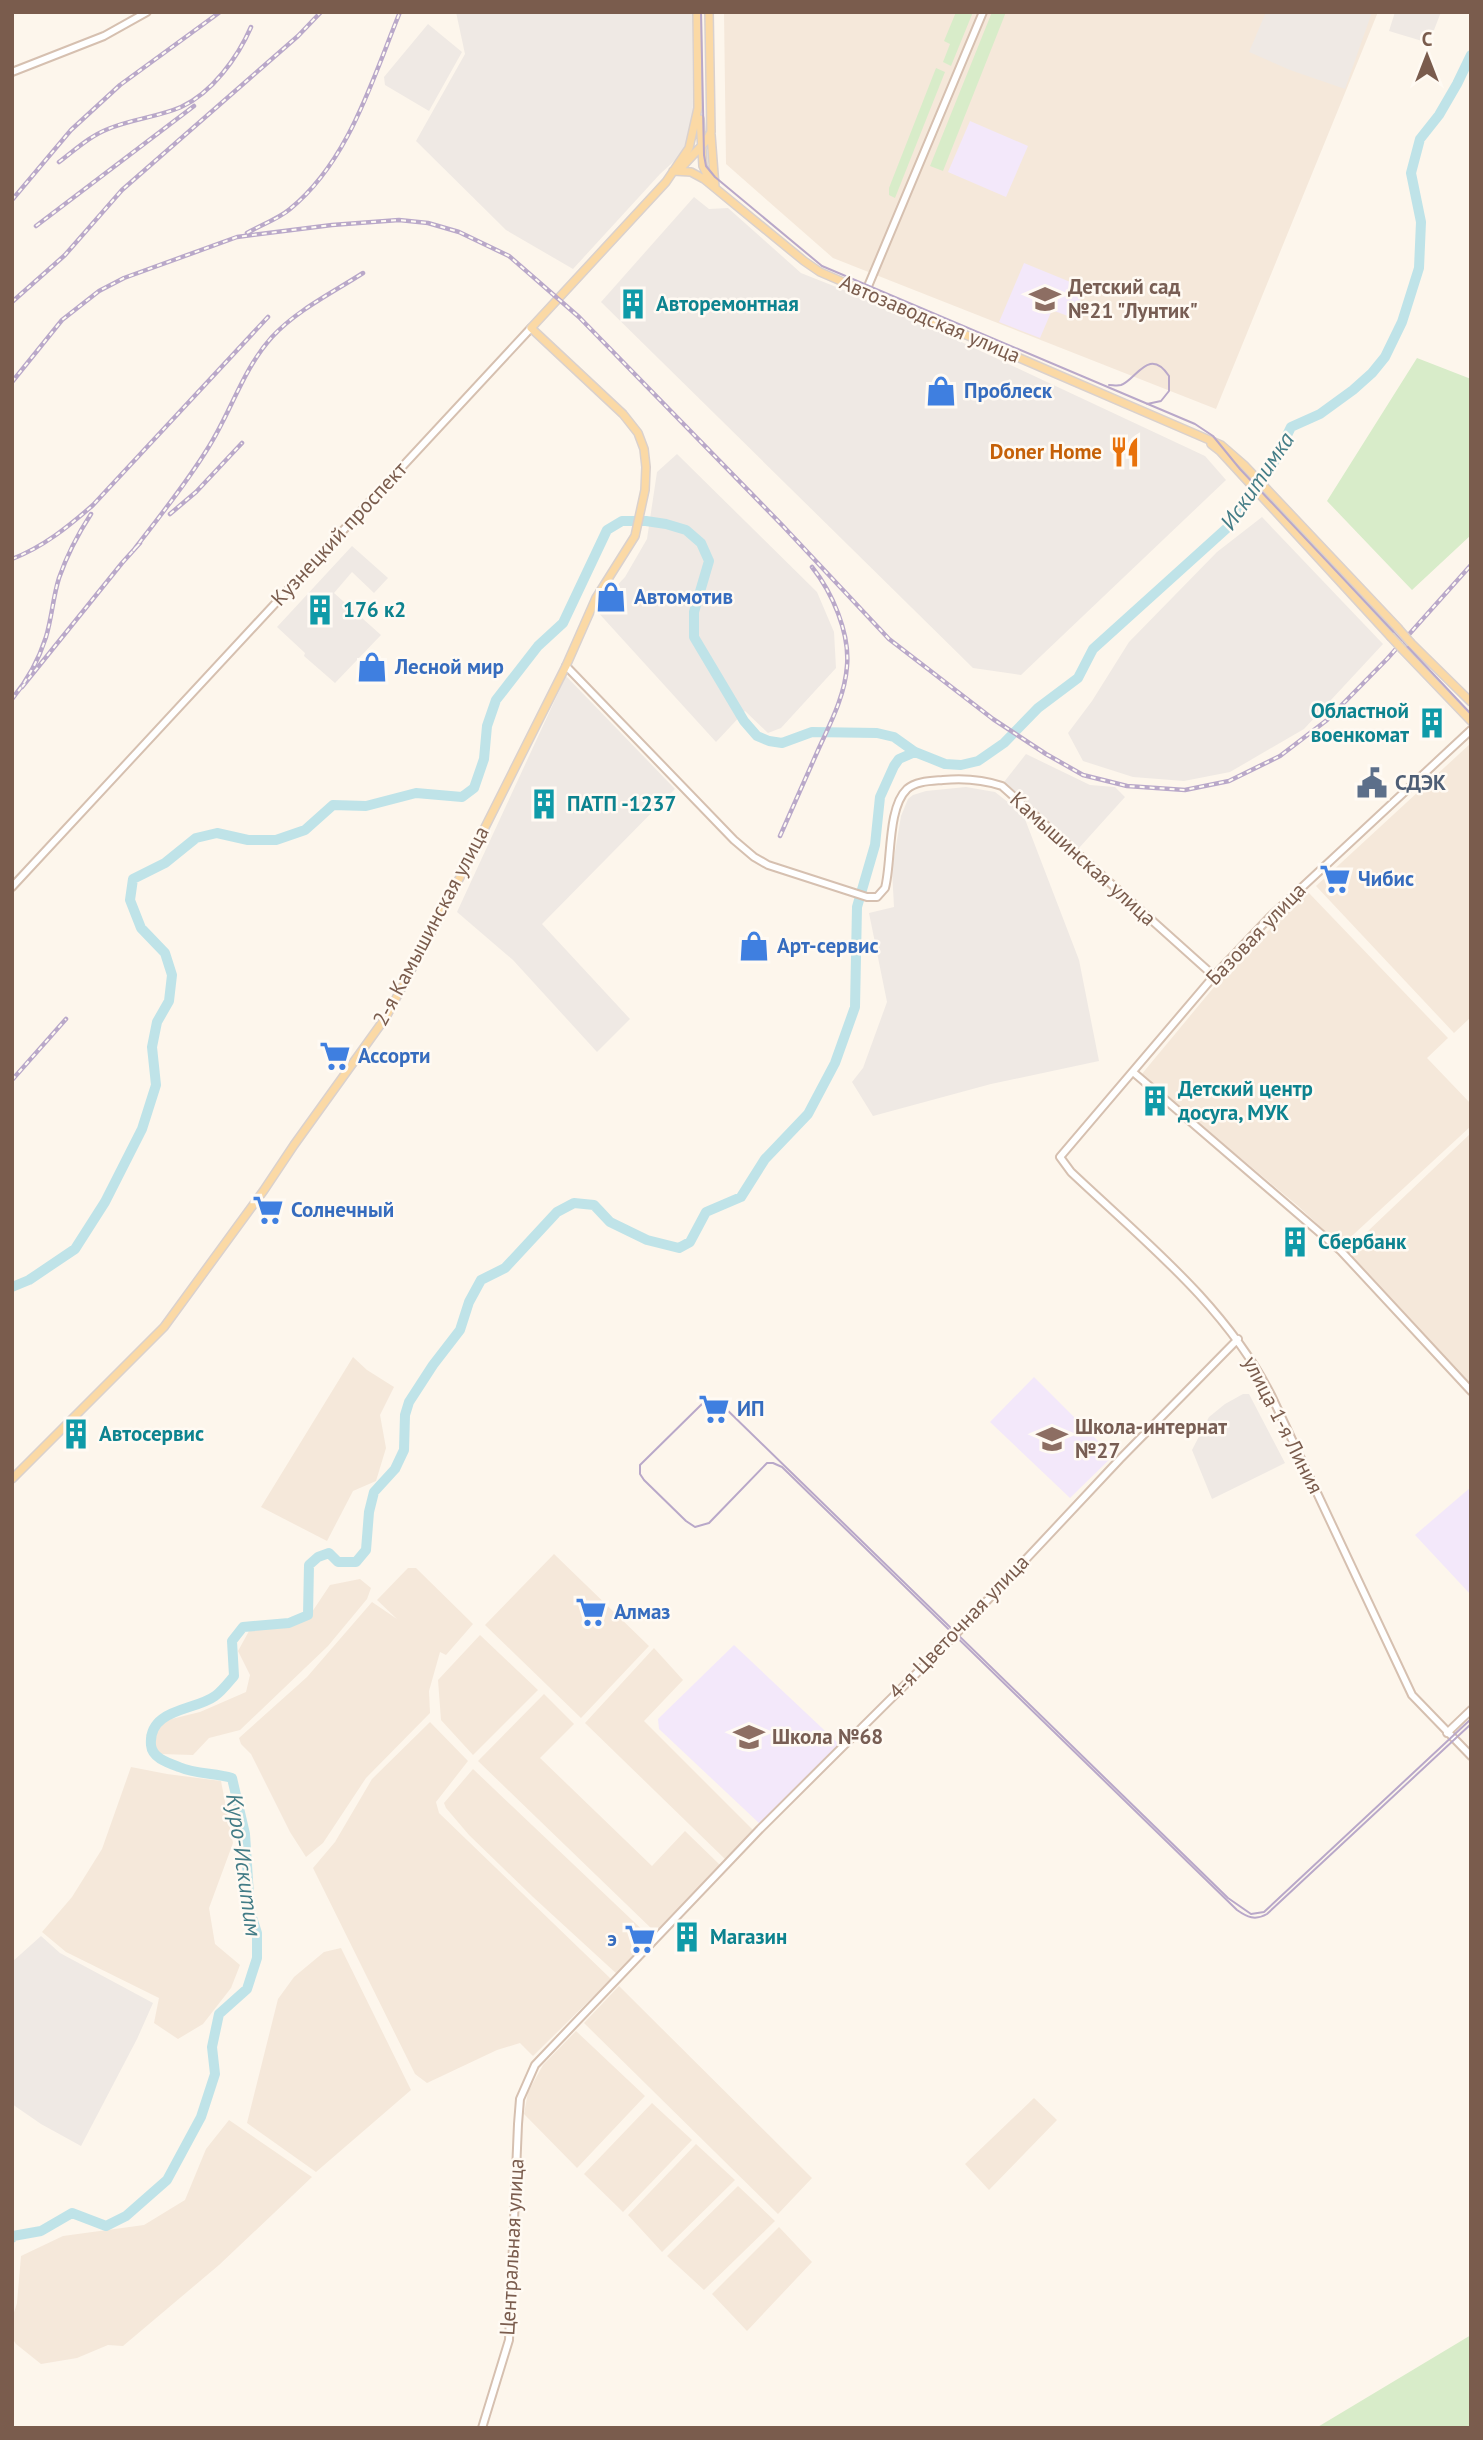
<svg xmlns="http://www.w3.org/2000/svg" width="1483" height="2440" font-family="'PT Sans',sans-serif">
	<style>
		.residential { fill: #f5e8da }
		.industrial { fill: #efe9e4 }
		.education { fill: #f3e8fa }
		.green { fill: #d8ecc9 }
		.lines { fill: none; stroke-linecap: round; stroke-linejoin: round }
		.river { stroke: #bfe3e8; stroke-width: 10 }
		.secondary-casing { stroke: #d6c0b0; stroke-width: 10 }
		.primary-casing { stroke: #dad1cd; stroke-width: 10 }
		.secondary { stroke: #fff; stroke-width: 6 }
		.primary { stroke: #fbd9a5; stroke-width: 7 }
		.tram { stroke: #b9a8c9; stroke-width: 2 }
		.rail-casing { stroke: #b9a8c9; stroke-width: 4.5 }
		.rail { stroke: #fffaf3; stroke-width: 2; stroke-dasharray: 5; stroke-linecap: butt }
		.primary-bridge-casing { stroke: #dad1cd; stroke-width: 10; stroke-linecap: butt }
		.primary-bridge { stroke: #fbd9a5; stroke-width: 7 }
		.labels { text-anchor: middle; stroke-width: 5; stroke-linejoin: round; paint-order: stroke }
		.education-label { font-size: 21px; font-weight: bold; fill: #785e54; stroke: #fffaf3; text-anchor: start }
		.culture-label { font-size: 21px; font-weight: bold; fill: #0d838f; stroke: #fffaf3; text-anchor: start }
		.street-label { font-size: 21px; fill: #7a5c4d; stroke: #fffaf3 }
		.shop-label { font-size: 21px; font-weight: bold; fill: #366cbe; stroke: #fffaf3; text-anchor: start }
		.food-label { font-size: 21px; font-weight: bold; fill: #c56008; stroke: #fffaf3; text-anchor: end }
		.service-label { font-size: 21px; font-weight: bold; fill: #4e5e75; stroke: #fffaf3; text-anchor: start }
		.water-label { font-size: 23px; font-style: italic; fill: #437c86; stroke: #fffaf3 }
	</style>
	<rect width="100%" height="100%" fill="#fdf6ec"/>
	<path class="residential" d="M724,12H1378L1216,409L833,258L726,164Z
		M1471,743V1017L1454,1033L1316,886Z
		M1308,892L1448,1038L1427,1058L1471,1104V1126L1341,1246L1298,1206L1141,1075L1229,969Z
		M1471,1133V1385L1347,1251Z
		M353,1357L367,1370L394,1387L380,1415L386,1448L376,1481L353,1491L327,1541L261,1507Z
		M554,1554L649,1646L581,1718L485,1625Z
		M408,1568H416L473,1624L446,1655L440,1652L429,1691L430,1713L366,1778L323,1843L306,1857L290,1832L251,1754L241,1744L239,1738L307,1677L372,1602L397,1619L377,1600Z
		M360,1579L371,1588L367,1599L328,1646L240,1730L209,1738L193,1755L160,1754L146,1735L159,1722L200,1712L246,1692L250,1675L238,1651L249,1631L280,1627L312,1612L330,1585Z
		M480,1635L538,1690L473,1755L441,1720L438,1680Z
		M654,1648L683,1680L644,1721L754,1831L726,1860L585,1723Z
		M544,1694L574,1724L540,1758L652,1866L685,1831L720,1865L655,1932L478,1761Z
		M430,1722L468,1761L436,1802L439,1813L611,1979L533,2056L520,2043L497,2050L427,2083L415,2074L313,1868L335,1842L372,1779Z
		M131,1767L167,1774L221,1781L233,1843L209,1908L215,1944L240,1965L231,1988L203,2024L178,2039L154,2023L159,1998L66,1952L42,1932L72,1897L102,1849Z
		M473,1769L652,1939L618,1975L533,1897L469,1835L446,1808L444,1803Z
		M341,1948L411,2090L316,2172L247,2123L278,1999L294,1977L324,1952Z
		M619,1986L812,2178L778,2214L584,2023Z
		M576,2031L645,2096L577,2168L524,2114L528,2092L543,2065Z
		M1034,2098L1057,2120L989,2190L965,2164Z
		M652,2103L692,2140L623,2212L584,2174Z
		M229,2120L312,2177L219,2265L123,2346L108,2345L77,2358L41,2364L16,2344L12,2338V2319L17,2303L21,2256L63,2236L144,2225L185,2200L206,2149Z
		M696,2144L735,2180L662,2252L628,2215Z
		M738,2186L775,2221L704,2290L667,2256Z
		M779,2227L812,2262L747,2331L712,2294Z"/>
	<path class="industrial" d="M456,12H692L693,120L683,153L660,174L573,269L506,230L416,141L465,54Z
		M1266,12H1372L1345,89L1290,70L1249,52Z
		M1395,12H1441L1434,30L1422,41L1389,31Z
		M428,24L462,52L429,111L385,85L384,77Z
		M694,197L709,209L728,208L801,273L889,308L1205,456L1226,480L1021,675L973,668L601,302Z
		M677,454L817,592L834,632L836,668L781,728L768,733L745,711L716,742L595,609L625,577L647,539L657,472Z
		M1262,517L1383,644L1304,729L1230,772L1184,781L1133,777L1083,761L1068,733L1092,701L1129,642L1217,552Z
		M352,546L388,578L374,593L352,572L334,593L381,635L335,683L304,656L305,653L277,627Z
		M566,676L675,789L542,924L630,1019L597,1052L513,960L457,912Z
		M1026,754L1090,785L1115,787L1125,797L1079,848L1004,782Z
		M966,787L995,792L1023,814L1079,960L1099,1061L991,1084L873,1116L852,1082L863,1068L887,1002L869,913L894,907L892,870L901,816L908,799L913,795L926,791Z
		M1243,1394H1249L1285,1463L1212,1499L1192,1450L1209,1417L1225,1404Z
		M41,1936L60,1953L153,2003L137,2039L81,2146L41,2124L12,2104V1962Z"/>
	<path class="education" d="M970,121L1028,146L1006,197L948,172Z
		M1024,263L1085,288L1073,318L1052,310L1040,338L999,322Z
		M1034,1377L1113,1456L1070,1498L990,1422Z
		M1471,1487V1595L1415,1535Z
		M734,1645L839,1744L760,1824L659,1729L658,1719Z"/>
	<path class="green" d="M956,12H973L951,66L943,62L950,44L944,41Z
		M992,12H1006L943,171L930,166Z
		M936,68L945,72L895,198L889,195V188Z
		M1417,358L1471,379V535L1412,590L1327,501Z
		M1471,2335V2428H1316Z"/>
	<g class="lines">
		<path class="river" d="M12,1287L29,1280L75,1249L105,1202L142,1129L156,1085L152,1047L157,1022L169,1001L172,975L165,953L141,928L130,900L133,879L165,863L196,838L217,833L248,840H276L305,830L333,805L366,806L416,793L462,797L474,788L484,759L487,726L496,700L538,646L563,623L607,530L622,521H646L666,524L686,530L701,543L709,561L694,612V637L744,721L757,736L769,741L782,743L812,732L877,733L894,737L915,752L945,764L961,765L978,761L1004,743L1038,708L1078,678L1093,649L1227,528L1271,468L1291,427L1320,414L1353,390L1372,373L1385,357L1402,322L1419,268L1421,222L1411,173L1420,139L1439,115L1457,84L1471,55
			M12,2238L13,2236L41,2231L72,2213L106,2226L126,2216L167,2180L201,2117L215,2074L212,2047L219,2014L247,1989L257,1958V1933L250,1911L245,1834L232,1778C215,1773 195,1774 179,1767C168,1763 152,1758 151,1745C148,1708 195,1711 215,1696C222,1691 228,1683 234,1676L232,1641L243,1627L289,1623L308,1615L309,1565L318,1557L329,1553L338,1562H356L366,1550L369,1512L374,1492L395,1469L404,1450L405,1415L409,1402L433,1365L460,1330L469,1302L481,1280L505,1268L557,1212L574,1203L594,1205L610,1222L647,1240L679,1248L690,1242L706,1212L741,1197L765,1159L808,1114L835,1063L855,1007L857,907L875,845L880,797L894,766L899,759L915,752"/>
		<g class="secondary-casing">
			<path id="secondary" d="M12,72L104,36L147,12
				M866,291L983,12
				M566,666L734,840L754,857L768,865L867,897H877L885,888C892,862 887,808 907,789C916,781 931,781 943,780C964,778 981,779 1002,786L1214,976
				M1471,730L1270,917L1214,976L1060,1157L1071,1172C1144,1241 1225,1305 1271,1395L1412,1695L1471,1756
				M12,887L531,328
				M1133,1072L1341,1251L1471,1391
				M1447,1733L1471,1710
				M482,2428L509,2340L518,2124L520,2099L535,2065L760,1829L952,1638L1120,1459L1238,1339"/>
		</g>
		<g class="primary-casing">
			<path id="primary" d="M700,119L703,166L709,179
				M711,135L715,187
				M679,170L706,141L711,132L709,12
				M673,171L691,172L704,179L804,261L820,272L1221,445L1244,465L1398,628
				M1211,444L1220,451L1390,636
				M1411,643L1471,702
				M1403,650L1471,721
				M12,1479L164,1327L264,1190L294,1145L386,1017L447,903L566,666L596,598L635,536L645,490L646,467L644,449L638,433L623,414L531,328L666,182L689,148L698,108L697,12"/>
		</g>
		<use href="#secondary" class="secondary"/>
		<use href="#primary" class="primary"/>
		<path class="tram" d="M701,12L704,155L706,166L715,177L822,266L1195,424L1213,436L1240,469L1471,714
			M1109,385C1113,385 1117,386 1121,385C1136,380 1149,346 1169,376V391L1161,401L1147,404
			M1471,1719L1264,1912L1251,1914L1228,1898L720,1403L714,1400L705,1401L640,1465V1474L644,1480L686,1521L695,1527L709,1523L767,1463H773L782,1467L1237,1910C1247,1917 1255,1921 1267,1914L1471,1724"/>
		<g class="rail-casing">
			<path id="rail" d="M59,162C75,150 90,136 108,129C132,119 158,117 181,107C212,93 238,57 251,27
				M12,200L71,130L120,85L220,12
				M36,226L194,106
				M247,233C261,225 278,219 290,209C349,161 372,80 400,12
				M12,302L65,255L122,190L298,36L321,12
				M12,382L62,320L99,291L124,278L237,237L332,225L399,220L428,223L459,232L509,256L579,317L782,525L889,639L993,719L1046,754L1083,775L1127,786L1185,790L1229,781L1280,756L1327,720L1387,659L1471,565
				M170,514L196,492L242,443
				M133,551C159,517 186,484 208,448C231,412 243,369 272,337C297,310 332,293 363,273
				M12,559C43,547 68,527 93,505L268,317
				M22,687L122,563L140,543
				M12,699C27,681 39,659 46,637C52,617 53,597 59,578C67,555 78,534 91,514
				M780,836C793,807 806,777 819,748C831,722 845,695 847,666C850,633 832,592 812,567
				M12,1080L66,1019"/>
		</g>
		<use href="#rail" class="rail"/>
		<g class="primary-bridge-casing">
			<path id="primary-bridge" d="M1398,628L1411,643
				M1390,636L1403,650"/>
		</g>
		<use href="#primary-bridge" class="primary-bridge"/>
	</g>
	<defs>
		<g id="school-bare" transform="scale(2.415)"><path d="M0-5L7-2L0 1L-7-2ZM-4 1L0 2.5L4 1V4Q0 6-4 4Z" fill="#8d6e63" stroke="#fffaf3" stroke-width="2.5" paint-order="stroke"/></g>
		<g id="building-bare" transform="scale(2.415)"><path d="M-4-6H4V6H1V3H-1V6H-4ZM-2.5-4.3h1.7v1.8h-1.7ZM.8-4.3h1.7v1.8H.8ZM-2.5-1h1.7V.8h-1.7ZM.8-1h1.7V.8H.8Z" fill="#0f9aa8" stroke="#fffaf3" stroke-width="2.5" paint-order="stroke"/></g>
		<g id="shop-bare" transform="scale(2.415)"><path d="M-5-2.5h2.3a2.7 3.5 0 0 1 5.4 0H5L5.5 6h-11ZM-1.5-2.5h3a1.5 2.3 0 0 0-3 0Z" fill="#3f7fe0" stroke="#fffaf3" stroke-width="2.5" paint-order="stroke"/></g>
		<g id="restaurant-bare" transform="scale(2.415)"><path d="M-5-6h1v4h1v-4h1v4h1v-4h1v5L-1.5 .5V6h-2V.5L-5-1ZM5-6V6H3V1.5H1.5Q1.5-4 5-6Z" fill="#e8710a" stroke="#fffaf3" stroke-width="2.5" paint-order="stroke"/></g>
		<g id="civic-bare" transform="scale(2.415)"><path d="M-.6-6.5H3V-4.5H.6V-3L4-1V1h2V6H-6V1h2V-1L-.6-3ZM-1.2 2.5V6h2.4V2.5Z" fill="#5c6f8a" stroke="#fffaf3" stroke-width="2.5" paint-order="stroke"/></g>
		<g id="supermarket-bare" transform="scale(2.415)"><path d="M-6-5.5h2.5l.6 2H6L4.5 2H-2.5L-4.4-4H-6ZM-1.5 3.2a1.3 1.3 0 1 0 .1 0ZM3 3.2a1.3 1.3 0 1 0 .1 0Z" fill="#3f7fe0" stroke="#fffaf3" stroke-width="2.5" paint-order="stroke"/></g>
	</defs>
	<g fill-rule="evenodd">
		<use href="#school-bare" x="1045" y="299"/>
		<use href="#building-bare" x="633" y="304"/>
		<use href="#shop-bare" x="941" y="391"/>
		<use href="#restaurant-bare" x="1125" y="452"/>
		<use href="#shop-bare" x="611" y="597"/>
		<use href="#building-bare" x="320" y="610"/>
		<use href="#shop-bare" x="372" y="667"/>
		<use href="#building-bare" x="1432" y="723"/>
		<use href="#civic-bare" x="1372" y="783"/>
		<use href="#building-bare" x="544" y="804"/>
		<use href="#supermarket-bare" x="1335" y="879"/>
		<use href="#shop-bare" x="754" y="946"/>
		<use href="#supermarket-bare" x="335" y="1056"/>
		<use href="#building-bare" x="1155" y="1101"/>
		<use href="#supermarket-bare" x="268" y="1210"/>
		<use href="#building-bare" x="1295" y="1242"/>
		<use href="#supermarket-bare" x="714" y="1409"/>
		<use href="#building-bare" x="76" y="1434"/>
		<use href="#school-bare" x="1052" y="1439"/>
		<use href="#supermarket-bare" x="591" y="1612"/>
		<use href="#school-bare" x="749" y="1737"/>
		<use href="#building-bare" x="687" y="1937"/>
		<use href="#supermarket-bare" x="640" y="1939"/>
	</g>
	<g class="labels">
		<g class="education-label">
			<text x="1068" y="294">Детский сад<tspan x="1068" dy="24">№21 "Лунтик"</tspan></text>
			<text x="1075" y="1434">Школа-интернат<tspan x="1075" dy="24">№27</tspan></text>
			<text x="772" y="1744">Школа №68</text>
		</g>
		<g class="culture-label">
			<text x="656" y="311">Авторемонтная</text>
			<text x="343" y="617">176 к2</text>
			<text x="1409" y="718" text-anchor="end">Областной<tspan x="1409" dy="24">военкомат</tspan></text>
			<text x="567" y="811">ПАТП -1237</text>
			<text x="1178" y="1096">Детский центр<tspan x="1178" dy="24">досуга, МУК</tspan></text>
			<text x="1318" y="1249">Сбербанк</text>
			<text x="99" y="1441">Автосервис</text>
			<text x="710" y="1944">Магазин</text>
		</g>
		<g class="street-label">
			<text transform="translate(930 319) rotate(23)" y="7">Автозаводская улица</text>
			<text transform="translate(339 534) rotate(-47)" y="7">Кузнецкий проспект</text>
			<text transform="translate(1083 859) rotate(42)" y="7">Камышинская улица</text>
			<text transform="translate(431 926) rotate(-62)" y="7">2-я Камышинская улица</text>
			<text transform="translate(1256 934) rotate(-46)" y="7">Базовая улица</text>
			<text transform="translate(1283 1425) rotate(63)" y="7">улица 1-я Линия</text>
			<text transform="translate(959 1627) rotate(-46)" y="7">4-я Цветочная улица</text>
			<text transform="translate(512 2247) rotate(-87)" y="7">Центральная улица</text>
		</g>
		<g class="shop-label">
			<text x="964" y="398">Проблеск</text>
			<text x="634" y="604">Автомотив</text>
			<text x="395" y="674">Лесной мир</text>
			<text x="1358" y="886">Чибис</text>
			<text x="777" y="953">Арт-сервис</text>
			<text x="358" y="1063">Ассорти</text>
			<text x="291" y="1217">Солнечный</text>
			<text x="737" y="1416">ИП</text>
			<text x="614" y="1619">Алмаз</text>
			<text x="617" y="1946" text-anchor="end">э</text>
		</g>
		<g class="food-label">
			<text x="1102" y="459">Doner Home</text>
		</g>
		<g class="service-label">
			<text x="1395" y="790">СДЭК</text>
		</g>
		<g class="water-label">
			<text transform="translate(1257 481) rotate(-56)" y="8">Искитимка</text>
			<text transform="translate(244 1865) rotate(82)" y="8">Куро-Искитим</text>
		</g>
	</g>
	<rect width="1483" height="2440" fill="none" stroke="#7a5c4d" stroke-width="28"/>
	<g transform="translate(1427 56)" stroke="#fffaf3" stroke-width="5" paint-order="stroke">
	<path d="M0-5L12 26L0 18L-12 26Z" fill="#7a5c4d"/>
	<text y="-10" font-size="19" font-weight="bold" text-anchor="middle" fill="#7a5c4d">С</text>
	</g>
</svg>
